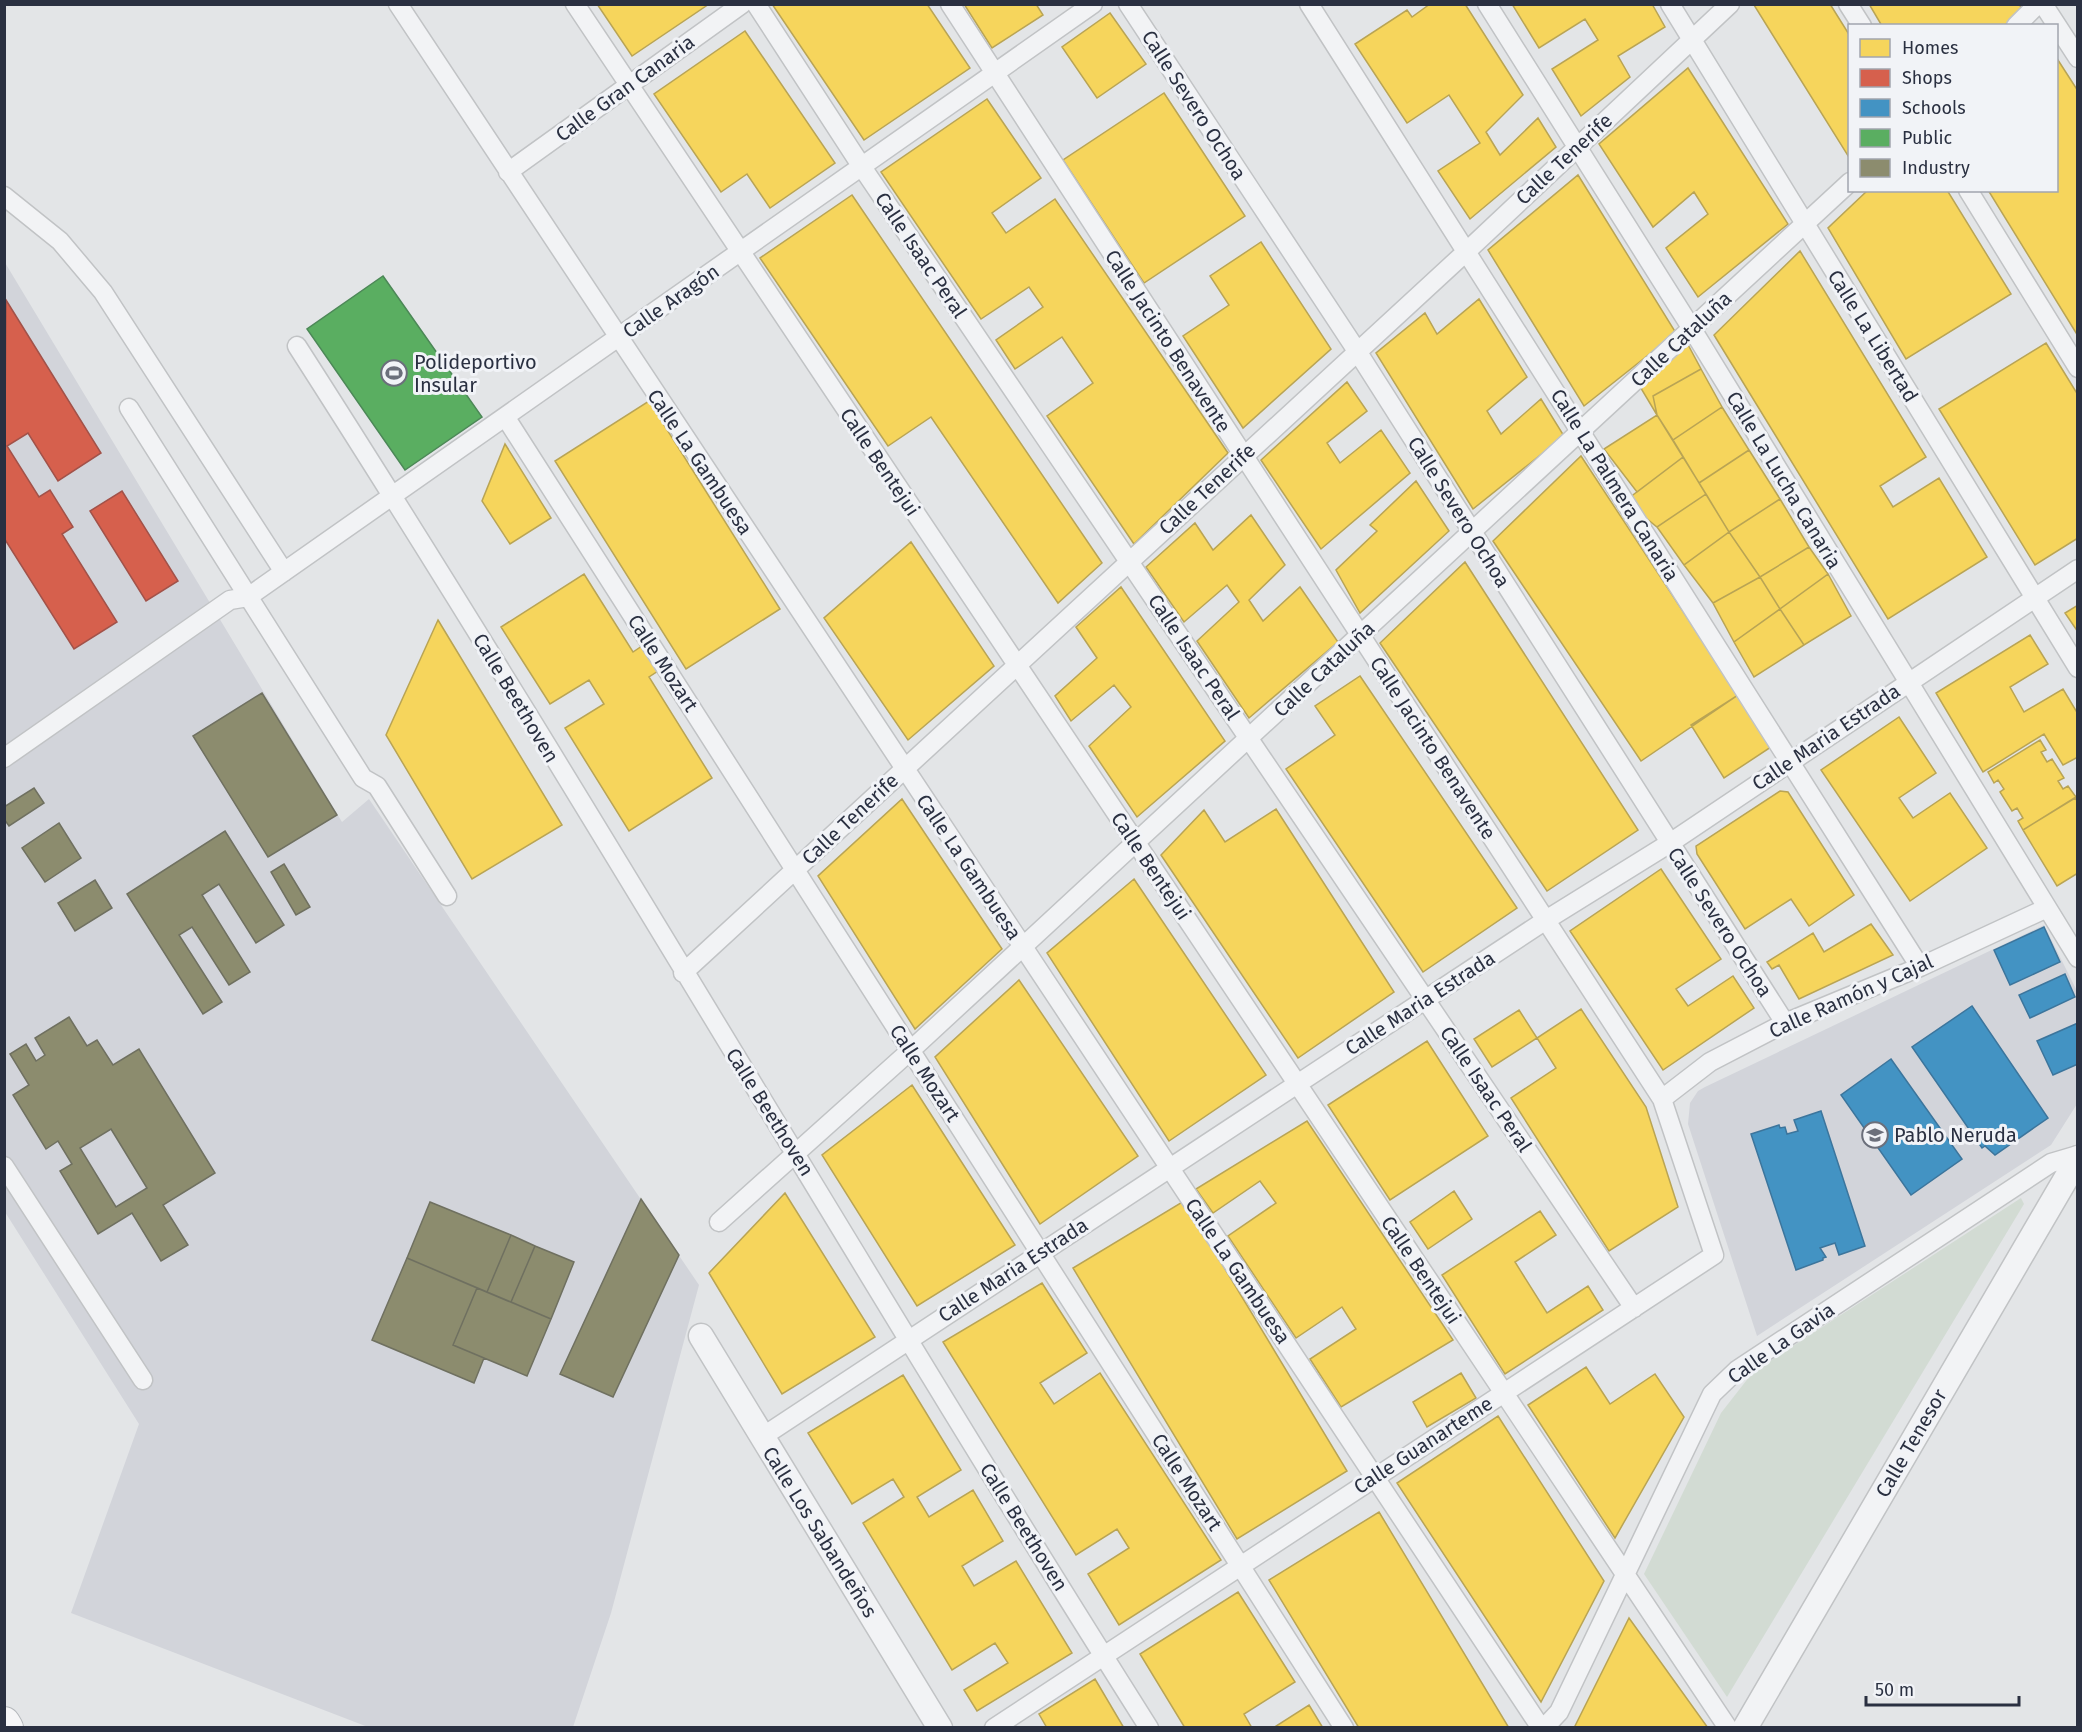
<svg xmlns="http://www.w3.org/2000/svg" width="2082" height="1732" font-family="'Fira Sans',sans-serif">
	<style>
		.built { fill: #d2d4da }
		.green { fill: #d2dbd3 }
		.homes { fill: #f6d55c; stroke: #b9a454; stroke-width: 1.5 }
		.shops { fill: #d6604d; stroke: #a25249; stroke-width: 1.5 }
		.schools { fill: #4393c3; stroke: #3c759c; stroke-width: 1.5 }
		.public { fill: #5aae61; stroke: #4c8857; stroke-width: 1.5 }
		.industry { fill: #8c8c6e; stroke: #6f7060; stroke-width: 1.5; fill-rule: evenodd }
		.lines { fill: none; stroke-linecap: round; stroke-linejoin: round }
		.minor-casing { stroke: #c1c3c5; stroke-width: 21 }
		.tertiary-casing { stroke: #c1c3c5; stroke-width: 27 }
		.trunk-casing { stroke: #b5b8bc; stroke-width: 34 }
		.minor { stroke: #f2f3f5; stroke-width: 18 }
		.tertiary { stroke: #f2f3f5; stroke-width: 24 }
		.trunk { stroke: #f6f6f7; stroke-width: 32 }
		.labels { text-anchor: middle; stroke-width: 6; stroke-linejoin: round; paint-order: stroke }
		.street-label { font-size: 20px; fill: #2a3041; stroke: #f1f3f7 }
		.poi-label { font-size: 20px; fill: #2a3041; stroke: #f1f3f7; text-anchor: start }
	</style>
	<rect width="100%" height="100%" fill="#e3e5e7"/>
	<path class="built" d="M4,261L342,822L369,799L699,1285L611,1613L573,1727H368L71,1613L139,1424L5,1212Z
		M2044,925L2077,991V1104L2051,1145L1757,1336L1688,1124L1690,1103L1698,1091L1705,1087Z"/>
	<path class="green" d="M2021,1198L2024,1204L1727,1697L1644,1574L1721,1413L1753,1372Z"/>
	<path class="homes" d="M597,4H709L632,56Z
		M772,4H927L970,68L864,140Z
		M964,4H1036L1043,15L992,48Z
		M1430,4H1465L1523,95L1486,132L1500,155L1538,118L1556,147L1470,219L1438,171L1480,143L1449,95L1407,123L1355,44L1407,10L1412,17Z
		M1512,4H1652L1665,27L1618,56L1630,77L1581,116L1552,69L1598,40L1585,19L1539,48Z
		M1830,4L1850,36V159L1754,5Z
		M1869,4H2019L2023,11L2004,26H1882Z
		M1110,13L1146,64L1097,98L1062,47Z
		M745,31L835,163L770,208L747,174L721,192L654,94Z
		M2056,57L2078,91V336L1988,190H2056Z
		M1688,68L1788,224L1698,297L1666,248L1708,214L1694,192L1653,227L1599,144Z
		M1164,93L1245,216L1144,283L1063,160Z
		M987,99L1041,178L992,213L1006,233L1055,199L1228,453L1134,544L1047,416L1093,383L1062,337L1015,369L996,340L1043,307L1029,287L981,319L881,172Z
		M1578,175L1676,333L1584,406L1488,250Z
		M1868,190H1947L2011,294L1906,359L1828,228Z
		M852,195L1102,563L1058,603L931,417L888,446L760,258Z
		M1261,242L1331,349L1243,428L1183,336L1229,305L1210,276Z
		M1800,251L1926,457L1880,486L1893,507L1939,478L1987,557L1888,619L1714,335Z
		M1479,299L1527,377L1487,411L1501,434L1541,399L1564,436L1473,509L1376,353L1425,313L1437,334Z
		M1686,341L1701,369L1653,396L1657,415L1636,380Z
		M2046,343L2078,395V538L2035,565L1939,409Z
		M1701,369L1722,407L1673,440L1657,415L1653,396Z
		M1347,382L1367,411L1327,443L1340,463L1381,430L1410,473L1321,549L1261,460Z
		M649,401L780,609L686,669L555,461Z
		M1722,407L1749,450L1699,483L1673,440Z
		M1657,415L1683,457L1637,492L1604,449Z
		M505,444L551,518L510,544L482,501Z
		M1749,450L1780,499L1729,532L1699,483Z
		M1581,456L1738,695L1641,761L1493,541Z
		M1683,457L1706,494L1657,527L1625,501Z
		M1416,481L1449,531L1360,613L1336,570L1377,531L1370,525Z
		M1706,494L1729,532L1684,565L1657,527Z
		M1780,499L1809,547L1760,577L1729,532Z
		M1251,515L1285,565L1249,600L1263,621L1300,587L1338,642L1249,718L1197,641L1239,602L1227,585L1184,622L1146,567L1195,523L1213,550Z
		M1729,532L1760,577L1713,603L1684,565Z
		M911,542L994,666L908,740L824,618Z
		M1809,547L1828,574L1780,609L1760,577Z
		M1465,562L1638,830L1547,891L1380,643Z
		M584,574L633,652L642,646L658,671L649,677L712,778L629,831L565,728L604,704L589,680L550,704L501,627Z
		M1828,574L1851,616L1804,645L1780,609Z
		M1760,577L1780,609L1734,642L1713,603Z
		M1121,587L1225,741L1137,817L1089,746L1131,707L1114,685L1071,721L1055,696L1097,658L1076,627Z
		M2078,605V632L2065,613Z
		M1780,609L1804,645L1754,677L1734,642Z
		M438,620L562,825L472,879L386,735Z
		M2030,635L2048,664L2010,687L2024,712L2063,689L2078,714V757L2063,765L2044,734L1983,772L1936,693Z
		M1360,676L1517,908L1423,972L1286,769L1335,735L1315,706Z
		M1738,695L1771,747L1724,778L1691,725Z
		M1899,717L1936,773L1899,798L1913,818L1950,793L1987,848L1910,901L1821,770Z
		M2040,740L2046,750L2041,752L2047,762L2052,759L2064,778L2058,781L2063,789L2068,786L2076,797L2023,830L2018,821L2023,818L2017,808L2012,811L2000,792L2004,789L1998,780L1994,783L1988,772Z
		M1780,791L1788,792L1854,895L1809,926L1791,899L1745,929L1697,854L1696,846Z
		M2075,798L2078,802V873L2057,886L2023,830Z
		M902,799L1002,949L915,1029L818,876Z
		M1276,809L1394,992L1298,1058L1161,855L1204,810L1225,842Z
		M1661,869L1721,959L1676,989L1688,1006L1733,976L1754,1008L1663,1070L1570,931Z
		M1134,879L1266,1075L1169,1141L1047,953Z
		M1871,924L1893,955L1799,999L1779,965L1772,969L1767,962L1813,933L1824,952Z
		M1019,980L1138,1156L1040,1224L935,1057Z
		M1581,1009L1646,1107L1678,1207L1609,1251L1511,1098L1556,1068L1537,1038Z
		M1519,1010L1537,1038L1492,1067L1474,1039Z
		M1427,1041L1488,1136L1390,1200L1328,1105Z
		M912,1085L1015,1245L917,1306L822,1155Z
		M1307,1121L1453,1340L1341,1407L1310,1359L1356,1329L1342,1307L1296,1338L1228,1236L1276,1203L1260,1181L1213,1213L1196,1189Z
		M1454,1191L1472,1219L1428,1249L1410,1222Z
		M785,1193L875,1337L782,1394L709,1273Z
		M1184,1201L1347,1471L1237,1539L1073,1268Z
		M1540,1211L1556,1235L1515,1262L1547,1313L1588,1286L1603,1310L1505,1374L1442,1275Z
		M1042,1283L1087,1353L1040,1383L1054,1404L1100,1373L1221,1560L1119,1625L1088,1574L1129,1548L1117,1529L1076,1555L943,1342Z
		M1586,1367L1610,1404L1655,1374L1684,1417L1615,1538L1528,1405Z
		M1461,1373L1476,1398L1427,1427L1413,1402Z
		M903,1375L961,1470L917,1497L929,1517L973,1490L1003,1541L962,1566L974,1586L1016,1561L1072,1653L977,1711L964,1690L1008,1663L995,1643L952,1670L863,1523L904,1497L893,1479L852,1504L808,1433Z
		M1498,1416L1604,1581L1541,1702L1397,1483Z
		M1379,1512L1509,1728H1359L1269,1580Z
		M1238,1592L1295,1682L1244,1714L1252,1728H1185L1140,1654Z
		M1629,1618L1708,1728H1574Z
		M1095,1679L1124,1728H1047L1039,1714Z
		M1309,1705L1323,1728H1273Z"/>
	<path class="shops" d="M6,300L101,453L58,481L28,433L7,446L39,497L50,490L73,527L62,534L117,622L74,649L4,538Z
		M122,491L178,581L146,601L90,511Z"/>
	<path class="schools" d="M2044,927L2060,962L2010,985L1994,950Z
		M2065,974L2075,997L2030,1018L2019,995Z
		M1972,1006L2048,1118L1995,1155L1985,1146L1982,1148L1912,1047Z
		M2078,1023V1064L2053,1075L2037,1041Z
		M1891,1059L1962,1159L1911,1195L1841,1095Z
		M1821,1111L1865,1246L1839,1255L1835,1243L1820,1248L1826,1257L1823,1258V1260L1796,1270L1751,1134L1779,1125L1780,1128L1785,1127L1787,1134L1798,1131L1794,1120Z"/>
	<path class="public" d="M383,276L482,417L405,470L307,329Z"/>
	<path class="industry" d="M262,693L337,815L268,857L193,736Z
		M34,788L44,803L9,826L4,819V807Z
		M59,823L81,858L45,882L22,848Z
		M225,831L284,925L256,943L219,884L202,895L250,972L229,985L192,927L179,935L222,1002L203,1014L127,894Z
		M284,864L310,907L296,915L271,872Z
		M95,880L112,908L75,931L58,903Z
		M69,1017L87,1046L97,1040L113,1065L139,1049L215,1173L163,1205L188,1245L161,1261L132,1213L98,1234L60,1171L72,1164L58,1141L46,1149L13,1095L29,1085L10,1054L26,1044L36,1061L45,1055L35,1038ZM111,1129L147,1188L116,1207L80,1148Z
		M641,1199L679,1255L613,1397L560,1374Z
		M430,1202L511,1235L487,1292L407,1258Z
		M511,1235L535,1246L511,1302L487,1292Z
		M535,1246L574,1262L551,1319L511,1302Z
		M407,1258L477,1288L453,1345L484,1358L474,1383L372,1340Z
		M477,1288L551,1319L527,1376L453,1345Z"/>
	<g class="lines">
		<g class="minor-casing">
			<path id="minor" d="M398,4L1541,1728
				M575,4L1728,1728
				M756,4L862,167L1634,1308
				M950,4L1662,1099L1714,1255L994,1728
				M1128,4L1357,351L1785,1023
				M1309,4L1920,967
				M1487,4L1692,329L2078,958
				M1670,4L2078,668
				M1848,4L1862,26
				M2043,4L2078,58
				M2016,26L2038,4
				M508,172L742,4
				M1968,190L2078,368
				M4,196L60,241L103,292L284,572
				M297,346C589,801 859,1270 1149,1728
				M129,408L363,778L377,786L447,896
				M506,418L1344,1728
				M4,758L230,600L248,597L1093,4
				M683,973L1467,251L1730,4
				M1662,1099L1710,1062L1785,1023L1920,967L2047,908
				M4,1166L143,1380
				M719,1222L911,1050L1850,182
				M762,1437L1546,920L1670,843L2078,569
				M1544,1728L1559,1712L1712,1394L1737,1370L2051,1163L2078,1155"/>
		</g>
		<g class="tertiary-casing">
			<path id="tertiary" d="M701,1336L940,1728
				M1745,1728L2078,1158"/>
		</g>
		<g class="trunk-casing">
			<path id="trunk" d="M4,1723L7,1728"/>
		</g>
		<use href="#minor" class="minor"/>
		<use href="#tertiary" class="tertiary"/>
		<use href="#trunk" class="trunk"/>
	</g>
	<defs>
		<g id="stadium-ring" transform="scale(1.35)"><circle r="9.5" fill="#f1f3f7" stroke="#6b6f7b" stroke-width="1.5"/><path d="M0-5a6.5 5 0 1 0 0 10a6.5 5 0 1 0 0-10ZM-3.5-1.8h7v3.6h-7Z" fill="#6b6f7b"/></g>
		<g id="school-ring" transform="scale(1.35)"><circle r="9.5" fill="#f1f3f7" stroke="#6b6f7b" stroke-width="1.5"/><path d="M0-5L7-2L0 1L-7-2ZM-4 1L0 2.5L4 1V4Q0 6-4 4Z" fill="#6b6f7b"/></g>
	</defs>
	<g fill-rule="evenodd">
		<use href="#stadium-ring" x="394" y="373"/>
		<use href="#school-ring" x="1875" y="1135"/>
	</g>
	<g class="labels">
		<g class="street-label">
			<text transform="translate(625 88) rotate(-36)" y="7">Calle Gran Canaria</text>
			<text transform="translate(1194 105) rotate(57)" y="7">Calle Severo Ochoa</text>
			<text transform="translate(1564 159) rotate(-43)" y="7">Calle Tenerife</text>
			<text transform="translate(921 255) rotate(56)" y="7">Calle Isaac Peral</text>
			<text transform="translate(671 301) rotate(-35)" y="7">Calle Aragón</text>
			<text transform="translate(1873 336) rotate(58)" y="7">Calle La Libertad</text>
			<text transform="translate(1681 339) rotate(-43)" y="7">Calle Cataluña</text>
			<text transform="translate(1168 341) rotate(57)" y="7">Calle Jacinto Benavente</text>
			<text transform="translate(700 462) rotate(56)" y="7">Calle La Gambuesa</text>
			<text transform="translate(880 462) rotate(56)" y="7">Calle Bentejui</text>
			<text transform="translate(1784 480) rotate(59)" y="7">Calle La Lucha Canaria</text>
			<text transform="translate(1615 485) rotate(58)" y="7">Calle La Palmera Canaria</text>
			<text transform="translate(1207 489) rotate(-43)" y="7">Calle Tenerife</text>
			<text transform="translate(1459 512) rotate(58)" y="7">Calle Severo Ochoa</text>
			<text transform="translate(1194 657) rotate(56)" y="7">Calle Isaac Peral</text>
			<text transform="translate(663 663) rotate(57)" y="7">Calle Mozart</text>
			<text transform="translate(1324 669) rotate(-43)" y="7">Calle Cataluña</text>
			<text transform="translate(516 698) rotate(59)" y="7">Calle Beethoven</text>
			<text transform="translate(1826 737) rotate(-34)" y="7">Calle Maria Estrada</text>
			<text transform="translate(1433 748) rotate(57)" y="7">Calle Jacinto Benavente</text>
			<text transform="translate(850 819) rotate(-43)" y="7">Calle Tenerife</text>
			<text transform="translate(1151 866) rotate(56)" y="7">Calle Bentejui</text>
			<text transform="translate(969 867) rotate(56)" y="7">Calle La Gambuesa</text>
			<text transform="translate(1720 922) rotate(57)" y="7">Calle Severo Ochoa</text>
			<text transform="translate(1851 996) rotate(-24)" y="7">Calle Ramón y Cajal</text>
			<text transform="translate(1420 1003) rotate(-33)" y="7">Calle Maria Estrada</text>
			<text transform="translate(925 1073) rotate(57)" y="7">Calle Mozart</text>
			<text transform="translate(1486 1089) rotate(56)" y="7">Calle Isaac Peral</text>
			<text transform="translate(770 1112) rotate(58)" y="7">Calle Beethoven</text>
			<text transform="translate(1013 1270) rotate(-33)" y="7">Calle Maria Estrada</text>
			<text transform="translate(1421 1270) rotate(56)" y="7">Calle Bentejui</text>
			<text transform="translate(1238 1271) rotate(56)" y="7">Calle La Gambuesa</text>
			<text transform="translate(1781 1343) rotate(-35)" y="7">Calle La Gavia</text>
			<text transform="translate(1911 1443) rotate(-60)" y="7">Calle Tenesor</text>
			<text transform="translate(1423 1445) rotate(-33)" y="7">Calle Guanarteme</text>
			<text transform="translate(1187 1482) rotate(57)" y="7">Calle Mozart</text>
			<text transform="translate(1024 1527) rotate(58)" y="7">Calle Beethoven</text>
			<text transform="translate(820 1532) rotate(58)" y="7">Calle Los Sabandeños</text>
		</g>
		<g class="poi-label">
			<text x="414" y="369">Polideportivo<tspan x="414" dy="23">Insular</tspan></text>
			<text x="1894" y="1142">Pablo Neruda</text>
		</g>
	</g>
	<rect width="2082" height="1732" fill="none" stroke="#2a3041" stroke-width="12"/>
	<rect x="1848" y="24" width="210" height="168" fill="#f1f3f7" stroke="#a1a5ae" stroke-width="1.5"/>
	<rect x="1860" y="39" width="30" height="18" fill="#f6d55c" stroke="#a1a5ae" stroke-width="1.5"/>
	<text x="1902" y="54" font-size="18" fill="#2a3041">Homes</text>
	<rect x="1860" y="69" width="30" height="18" fill="#d6604d" stroke="#a1a5ae" stroke-width="1.5"/>
	<text x="1902" y="84" font-size="18" fill="#2a3041">Shops</text>
	<rect x="1860" y="99" width="30" height="18" fill="#4393c3" stroke="#a1a5ae" stroke-width="1.5"/>
	<text x="1902" y="114" font-size="18" fill="#2a3041">Schools</text>
	<rect x="1860" y="129" width="30" height="18" fill="#5aae61" stroke="#a1a5ae" stroke-width="1.5"/>
	<text x="1902" y="144" font-size="18" fill="#2a3041">Public</text>
	<rect x="1860" y="159" width="30" height="18" fill="#8c8c6e" stroke="#a1a5ae" stroke-width="1.5"/>
	<text x="1902" y="174" font-size="18" fill="#2a3041">Industry</text>
	<path d="M1866 1696v9h153v-9" fill="none" stroke="#2a3041" stroke-width="3"/>
	<text x="1875" y="1696" font-size="18" fill="#2a3041" stroke="#f1f3f7" stroke-width="4.5" paint-order="stroke">50 m</text>
</svg>
